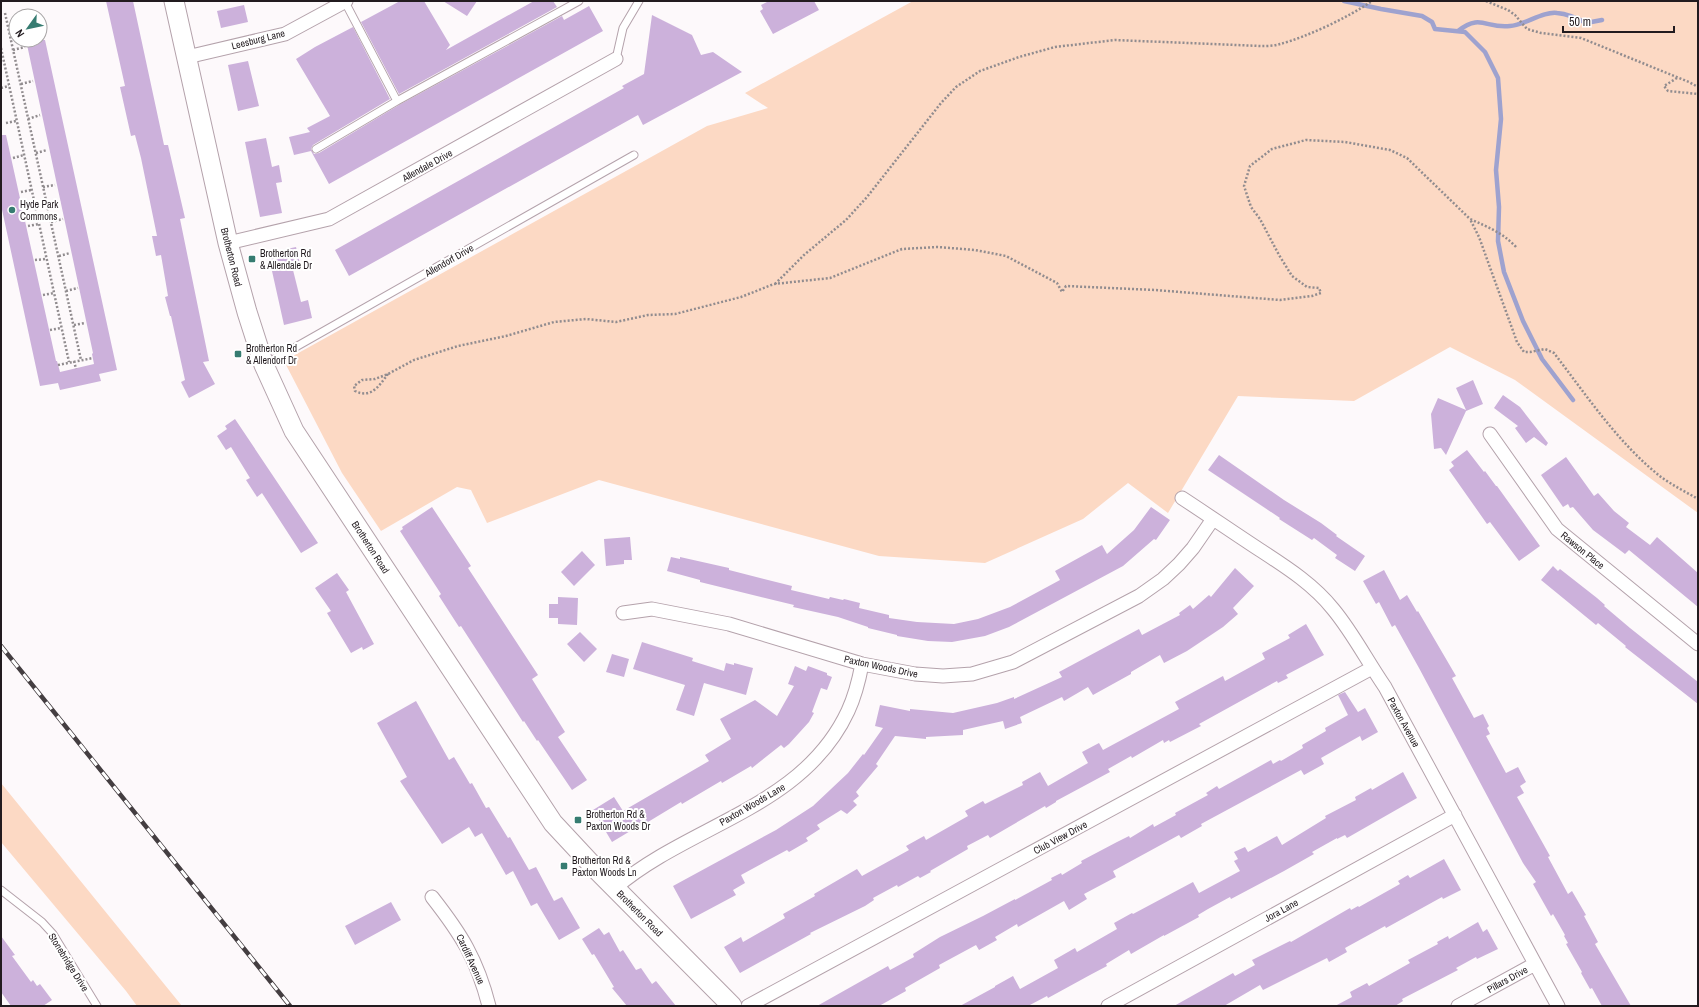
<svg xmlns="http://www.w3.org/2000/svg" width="1699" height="1007" font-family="'Archivo Narrow',sans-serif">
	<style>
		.green { fill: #fcd9c4 }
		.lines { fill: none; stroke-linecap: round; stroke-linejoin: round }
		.stream { stroke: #9ea2cf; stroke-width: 4.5 }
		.building { fill: #ccb1db }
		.lane-casing { stroke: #b4a2ab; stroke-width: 9 }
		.street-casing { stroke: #b4a2ab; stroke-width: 15 }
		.secondary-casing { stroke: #b4a2ab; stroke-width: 21 }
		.path { stroke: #918c8f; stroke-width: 2.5; stroke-dasharray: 2 2; stroke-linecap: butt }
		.lane { stroke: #fff; stroke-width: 7 }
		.street { stroke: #fff; stroke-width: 13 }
		.secondary { stroke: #fff; stroke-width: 19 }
		.rail-casing { stroke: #443e41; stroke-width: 4.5 }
		.rail { stroke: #fff; stroke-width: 3; stroke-dasharray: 9; stroke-linecap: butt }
		.poi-dot { fill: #367c71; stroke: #fff; stroke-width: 1.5 }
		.labels { text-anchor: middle; stroke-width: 4; stroke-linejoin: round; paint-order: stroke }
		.street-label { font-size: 10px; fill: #221b1f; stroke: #fff }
		.poi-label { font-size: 10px; fill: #221b1f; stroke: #fff; text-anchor: start }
	</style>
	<rect width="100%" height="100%" fill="#fdf9fb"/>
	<path class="green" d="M913,1H1698V513L1515,380L1450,347L1354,401L1238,396L1168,513L1128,483L1083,519L985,563L879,556L599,480L487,523L471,490L457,487L381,531L342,473L284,361L707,126L768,108L745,93Z
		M1,783L182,1006H137L126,991L1,842Z"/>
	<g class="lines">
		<path class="stream" d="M1344,1L1381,9L1422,16L1432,22L1435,29L1465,32L1485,52L1498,78L1501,119L1496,170L1499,207L1498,241L1504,272L1523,321L1542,359L1573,400
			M1458,31C1481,13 1486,29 1510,26C1525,25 1543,11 1557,13C1568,14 1577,18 1586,23L1602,20"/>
	</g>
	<path class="building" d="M106,1H133L164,145H168L185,218L180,219L209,361L203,362L215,384L189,398L181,382L185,380L171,316H170L165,297L168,296L161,255L156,256L152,236H157L141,158L135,135L131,136L120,87L125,86Z
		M400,1H424L450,45L446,50L534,1H553L557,7L399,94L361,22Z
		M443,1H477L467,16Z
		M769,1H814L819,10L773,34L760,11L763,9L761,5Z
		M244,5L248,22L221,28L217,11Z
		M589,6L603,31L329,184L311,151L294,155L289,137L310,132L307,128L330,116L296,59L315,47L353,27L390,99L313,145L311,149L314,154L319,153L399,105L562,16L564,20Z
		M652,15L692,35L701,55L713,52L742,72L643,125L638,115L349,276L335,250L624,88L622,86L644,74Z
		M26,40H45L117,370L99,374L101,381L60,390L58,383L40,386L1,205V135H6L56,361H57L60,372L94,364L92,354L93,353Z
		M248,61L259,106L238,111L228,65Z
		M266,138L272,167L279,165L282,182L276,183L282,213L260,217L245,142Z
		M296,247L300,264L292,266L301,302L308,300L312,318L284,325L268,253Z
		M1473,380L1483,404L1466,411L1446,455L1441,448L1434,449L1431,414L1438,398L1466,410L1456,388Z
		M1503,395L1520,407L1548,443L1546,446L1534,437L1526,443L1515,428L1518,426L1494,408Z
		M235,419L318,543L301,553L262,493L257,497L246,480L250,478L231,447L226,450L217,436L227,429L225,426Z
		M1467,450L1484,472L1485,471L1496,486H1497L1540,546L1519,561L1490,522L1487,524L1449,470L1454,466L1451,462Z
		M1219,455L1284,500L1321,523L1337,535L1336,536L1365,556L1355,571L1335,558L1337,555L1314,538L1312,540L1279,519L1280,518L1208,470Z
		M1566,457L1594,496L1598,493L1614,511L1629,523L1626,527L1650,545L1657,537L1698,573V607L1629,550L1625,554L1593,530L1573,507L1570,508L1568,504L1563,507L1541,475Z
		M432,507L471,566L468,568L538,675L532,679L565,732L558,737L587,780L572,790L538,740L537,741L524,721L523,722L461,626L459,627L439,596L441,594L400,531L403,529L402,527Z
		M1151,507L1170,520L1156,540L1154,539L1123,566L1009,627L985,636L952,642L928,641L897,636V635L868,628V627L838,617L793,607L794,605L700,582V580L667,571L671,557L680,559V557L729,568V570L792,586L791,590L829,599L830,597L843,600L844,599L860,603L859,608L889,615V618L917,622L954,624L978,619L1010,607L1060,580L1055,571L1102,545L1107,554L1134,530Z
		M630,537L632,560H624V564L606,566L604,539Z
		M582,551L595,565L574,586L561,572Z
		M1553,566L1558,571L1560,569L1597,598L1605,605L1604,606L1630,628L1698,682V704L1625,647L1626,646L1598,623L1596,625L1541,580Z
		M1235,568L1254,586L1233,608L1238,614L1223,627L1187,651L1164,663L1160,655L1131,672V674L1093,695L1088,687L1064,701L1062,697L1020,717L1022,723L1005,729L1003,721L963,730V735L926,737V739L895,736L876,764L878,766L856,792L859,796L853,801L857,805L847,814L841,810L817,825L820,829L806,838L808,841L789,852L787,850L741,875L745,883L733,890L736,895L691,919L673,886L776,830L813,806L848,773L863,754L864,755L883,728L875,726L880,705L910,711V709L953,713L997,703L1014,697V699L1062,677L1059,672L1139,629L1142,635L1180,615L1179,613L1190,605L1193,609L1209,595L1211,597Z
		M1384,570L1400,600L1407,595L1417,612L1418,611L1456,676L1452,678L1474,718L1483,714L1489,726L1487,728L1490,734L1486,736L1506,773L1518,767L1526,782L1520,786L1524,793L1517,797L1550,856L1548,857L1568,894L1572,891L1586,915L1584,916L1598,942L1595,944L1631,1006H1602L1592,988L1590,989L1581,973L1582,972L1566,944L1568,943L1564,936L1565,935L1553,914L1551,916L1533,884L1536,882L1523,863L1419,668L1395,625L1392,627L1379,602L1376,604L1363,581Z
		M337,573L349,590L346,592L374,644L363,650L362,647L351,653L327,613L331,611L315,588Z
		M558,597L578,598L577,625L558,624V618H549V604H558Z
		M1306,624L1324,655L1286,675L1288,678L1278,683L1277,681L1199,724L1201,726L1170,742L1169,740L1164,743L1163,740L1132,758L1131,756L1108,769L1110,772L1056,801V802L1046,808L1045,806L990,838L988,835L967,846L968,849L930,871L931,872L920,878L918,876L898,887L897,885L873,898L874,900L865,906L810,933L811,934L740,973L724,947L741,937L743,942L785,918L783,914L815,896L814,894L857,869L862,876L909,850L906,846L924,836L926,840L968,816L965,811L983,801L985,804L1023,785L1022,782L1040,772L1048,786L1088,763L1082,752L1099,743L1103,750L1179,709L1175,702L1223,676L1225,681L1265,659L1262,653L1290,638L1288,635Z
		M580,632L597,649L584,662L567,644Z
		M642,642L693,658L692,661L724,671L726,663L734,665V663L753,668L746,695L704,683L694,716L676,710L685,685L633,669Z
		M612,654L629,659L624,677L606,672Z
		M795,666L806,671L808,666L827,673V675L832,677L827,690L821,688L812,712L814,713L809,722L789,744L784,748L781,745L752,768L751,766L722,783L721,781L682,804L681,802L643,825L642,824L612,842L593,810L614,797L623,811L709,761L705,755L731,739L720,719L755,700L777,716L794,686L788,684Z
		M1345,692L1358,712L1365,708L1378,732L1362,741L1360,736L1321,758L1324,764L1304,775L1301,770L1201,824L1202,826L1181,838L1179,835L1113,871L1116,877L1084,894L1087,899L1069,910L1064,901L1018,927L1017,924L995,937L997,940L979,950L976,945L939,965L940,968L905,988L906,991L879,1006H817L888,966L890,970L914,957L913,954L940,937L983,916L1015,899V900L1052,880L1051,878L1061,873L1062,875L1082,863L1081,861L1117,842L1129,836L1130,838L1153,824L1154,827L1176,815L1175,813L1208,795L1206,793L1217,786L1219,789L1271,760L1273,764L1280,760L1281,761L1303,748L1302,745L1326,731L1325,728L1348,715L1338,695Z
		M416,701L449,760L454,757L470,784L472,783L486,808L489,807L508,838L510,837L529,870L536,867L554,901L562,897L580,928L559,940L537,903L531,906L513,871L506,875L482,833L475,837L469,827L442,844L400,781L407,777L377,723Z
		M1403,772L1417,798L1347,838L1345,835L1337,839V838L1312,852L1314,854L1284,871L1231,899L1230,897L1208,909L1198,915L1199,917L1164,936V935L1131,954L1129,950L1106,964L1107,966L1090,975L1048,998L1047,996L1028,1006H960L995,987V986L1013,976L1020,989L1058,968L1054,960L1075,948L1077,952L1117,929L1114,923L1132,913L1133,914L1193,882L1199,893L1240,871L1234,861L1238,859L1234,852L1245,847L1248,852L1277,836L1282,845L1326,818L1325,816L1356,800L1355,797L1371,788L1372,790Z
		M1444,859L1461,890L1443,899L1442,897L1386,928L1385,926L1345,948L1347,952L1329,962L1327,958L1263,990L1260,985L1224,1006H1174L1233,973L1235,976L1255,965L1252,960L1290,941L1291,942L1350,908L1351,910L1358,906L1359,907L1400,884L1398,881L1408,875L1410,878Z
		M391,902L401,920L355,945L345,926Z
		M1478,922L1483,932L1487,929L1498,949L1477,959L1476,957L1456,968L1458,970L1402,999L1403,1001L1395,1006H1335L1352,997L1350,992L1367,983L1369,986L1410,963L1408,960L1438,944L1437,942L1448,936L1449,939Z
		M599,928L604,935L609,932L620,952L623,950L636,970L641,968L652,984L656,981L676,1006H627L612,988L614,987L594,954L592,955L582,939Z
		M1,936L15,955L12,956L31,982L33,980L37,986L40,984L52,1000L43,1006H11L1,992Z"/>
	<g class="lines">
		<g class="lane-casing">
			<path id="lane" d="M345,2L397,101
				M616,59L623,28L639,1
				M316,149L397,101L579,1
				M264,365L634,155
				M1,890L42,922L53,934L97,1006"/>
		</g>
		<g class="street-casing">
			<path id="street" d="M187,57L285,34L346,1
				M228,243L329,219L616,59
				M1490,434L1557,529L1698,644
				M1182,498C1208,515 1234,533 1260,550C1286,567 1313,584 1333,609C1353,633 1367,661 1385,687L1558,1006
				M623,613L652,609L729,624L862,664L915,674L943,676L972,674L1013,662L1139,596L1163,579L1179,564L1193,548L1213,519
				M615,888C690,824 803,808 848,711C855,696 859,680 862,664
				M432,897C461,934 477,959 489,1006
				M748,1006L1372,668
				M1108,1006L1455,815
				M1458,1006L1535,964"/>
		</g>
		<g class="secondary-casing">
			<path id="secondary" d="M174,1L228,243L247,312L264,365L294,431L553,823L594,867L732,1006"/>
		</g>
		<path class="path" d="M1486,1L1508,10L1515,15L1527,29L1541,33L1581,38L1689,82L1698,87
			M5,13L81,360
			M1,48L69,362
			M13,50L25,47
			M1677,78L1664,86L1668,91L1698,94
			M21,84L33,81
			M1,88L9,86
			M28,119L40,115
			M6,123L16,121
			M36,153L47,150
			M13,158L24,155
			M43,187L55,185
			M21,192L31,190
			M51,222L63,219
			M28,226L39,224
			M1516,247C1503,233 1488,227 1470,219L1479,237L1517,342L1524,352H1530L1545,349L1554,353C1587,396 1618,443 1661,477C1672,485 1686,492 1698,499
			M59,256L70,253
			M35,260L46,259
			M775,284L804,255L846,220L867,197L941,103L956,87L980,71L1019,57L1055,47L1115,40L1261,46C1267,46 1274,46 1280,44C1307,37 1349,17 1372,1
			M66,291L78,288
			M43,295L54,293
			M74,325L85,323
			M50,330L61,328
			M74,361L76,369
			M58,365L93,358
			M388,374C379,386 371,399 355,391L354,386L362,380L375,379L388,374L414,360L458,346L506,336L554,322L586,319L616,322L648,315L675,314L741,297L774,284L830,278L902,249L938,247L975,250L1006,256L1057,283L1062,292L1066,286L1155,290L1280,300L1312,296L1321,293L1319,288L1307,287L1292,276L1279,255L1260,219L1251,207L1244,186L1250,166L1272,149L1306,140L1345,142L1390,150L1407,158L1470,219"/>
		<use href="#lane" class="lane"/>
		<use href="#street" class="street"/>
		<use href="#secondary" class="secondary"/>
		<g class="rail-casing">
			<path id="rail" d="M1,646L290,1006"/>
		</g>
		<use href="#rail" class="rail"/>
	</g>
	<g class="poi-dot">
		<circle cx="12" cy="210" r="4"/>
		<rect x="248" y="255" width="8" height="8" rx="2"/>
		<rect x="234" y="350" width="8" height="8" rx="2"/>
		<rect x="574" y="816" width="8" height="8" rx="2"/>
		<rect x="560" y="862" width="8" height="8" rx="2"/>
	</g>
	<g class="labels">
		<g class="street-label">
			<text transform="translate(258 39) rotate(-14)" y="4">Leesburg Lane</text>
			<text transform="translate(427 165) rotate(-29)" y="4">Allendale Drive</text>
			<text transform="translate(232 257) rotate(76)" y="4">Brotherton Road</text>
			<text transform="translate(449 260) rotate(-30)" y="4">Allendorf Drive</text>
			<text transform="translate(371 547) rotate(57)" y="4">Brotherton Road</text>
			<text transform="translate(1583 550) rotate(39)" y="4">Rawson Place</text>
			<text transform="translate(881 666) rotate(12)" y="4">Paxton Woods Drive</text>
			<text transform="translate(1404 722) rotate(61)" y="4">Paxton Avenue</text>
			<text transform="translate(752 804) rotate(-30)" y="4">Paxton Woods Lane</text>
			<text transform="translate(1060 837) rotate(-28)" y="4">Club View Drive</text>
			<text transform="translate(1281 910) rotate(-29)" y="4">Jora Lane</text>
			<text transform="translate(640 913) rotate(45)" y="4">Brotherton Road</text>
			<text transform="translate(471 959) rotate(65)" y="4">Cardiff Avenue</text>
			<text transform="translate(69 962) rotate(58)" y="4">Stonebridge Drive</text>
			<text transform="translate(1507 979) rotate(-29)" y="4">Pillars Drive</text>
		</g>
		<g class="poi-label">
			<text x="20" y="208">Hyde Park<tspan x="20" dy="12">Commons</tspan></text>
			<text x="260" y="257">Brotherton Rd<tspan x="260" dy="12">&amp; Allendale Dr</tspan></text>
			<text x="246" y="352">Brotherton Rd<tspan x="246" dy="12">&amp; Allendorf Dr</tspan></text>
			<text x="586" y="818">Brotherton Rd &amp;<tspan x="586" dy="12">Paxton Woods Dr</tspan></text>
			<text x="572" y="864">Brotherton Rd &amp;<tspan x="572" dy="12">Paxton Woods Ln</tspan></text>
		</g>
	</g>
	<rect width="1699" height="1007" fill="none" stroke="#221b1f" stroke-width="4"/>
	<g transform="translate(28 28) rotate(237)"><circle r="19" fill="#ffffff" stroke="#a7a4a5"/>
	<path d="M0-3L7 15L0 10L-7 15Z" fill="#367c71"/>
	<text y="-6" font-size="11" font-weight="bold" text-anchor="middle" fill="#221b1f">N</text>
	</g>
	<path d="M1563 26v6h111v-6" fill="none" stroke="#221b1f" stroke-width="2"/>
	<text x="1569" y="26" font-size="12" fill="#221b1f" stroke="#ffffff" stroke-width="3" paint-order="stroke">50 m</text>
</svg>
